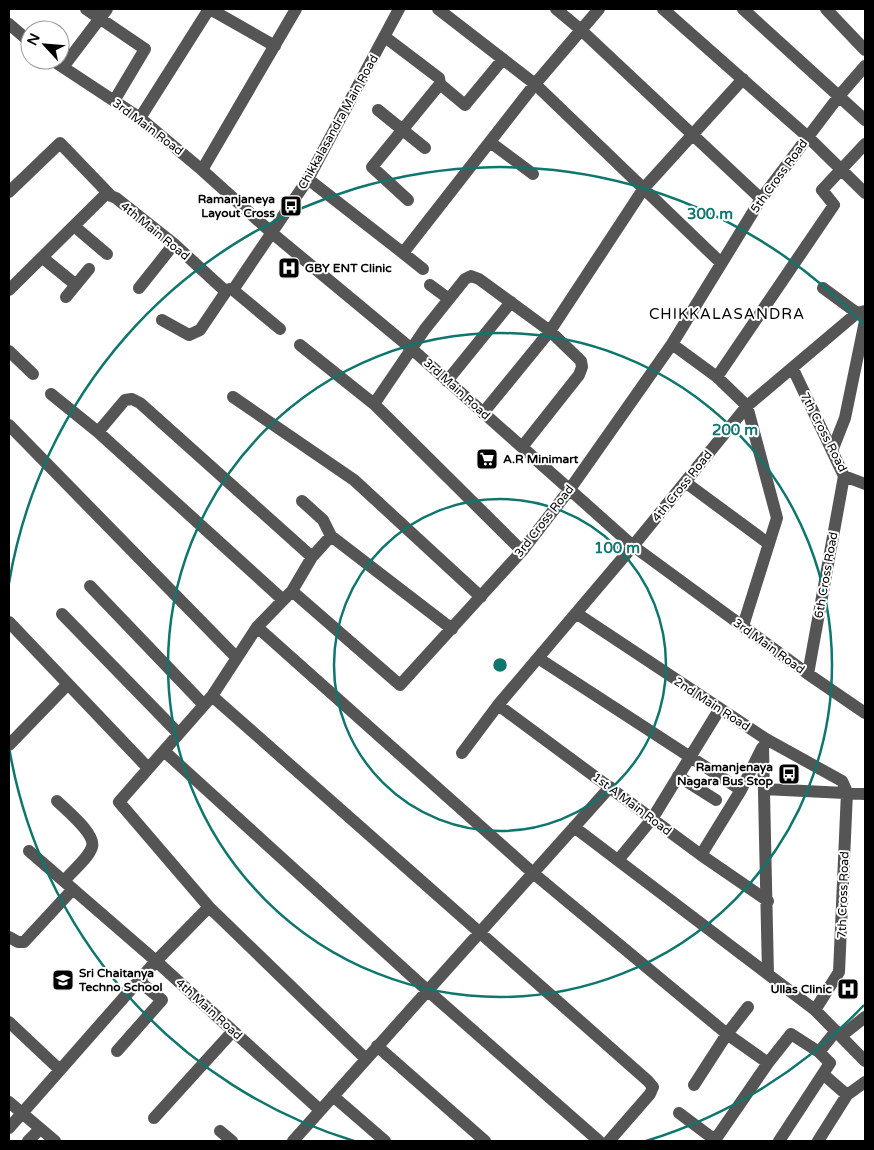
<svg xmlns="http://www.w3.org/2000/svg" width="874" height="1150" font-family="'Varela Round',sans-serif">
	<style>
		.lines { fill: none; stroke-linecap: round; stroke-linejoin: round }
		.minor { stroke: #555; stroke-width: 12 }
		.ring { fill: none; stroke: #0f766e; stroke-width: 2.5 }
		.labels { text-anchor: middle; stroke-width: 4; stroke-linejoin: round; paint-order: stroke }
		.street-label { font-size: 12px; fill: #000; stroke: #fff }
		.poi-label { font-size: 12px; font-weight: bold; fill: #000; stroke: #fff; text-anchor: end }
		.quarter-label { font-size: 15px; letter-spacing: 1px; fill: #000; stroke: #fff }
		.centre { fill: #0f766e; stroke: #fff; stroke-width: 2.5 }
		.ring-label { font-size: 15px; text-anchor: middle; font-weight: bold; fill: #0f766e; stroke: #fff; stroke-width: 4; stroke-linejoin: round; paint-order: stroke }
	</style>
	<rect width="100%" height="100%" fill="#fff"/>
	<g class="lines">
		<path class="minor" d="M86,9L145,49L114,101
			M210,9L275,46
			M438,9L535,84L721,263
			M556,9L580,29L761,199
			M663,9L808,137L865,193
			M743,9L865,120
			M826,9L865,50
			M9,24L30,42
			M385,37L439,78L440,84L465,105L503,59
			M52,60L140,118L202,170L272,233L413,350L633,546L808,674L865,713
			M63,67L107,9
			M378,110L425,148
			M140,118L209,9
			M490,142L533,174
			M202,170L296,9
			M308,179L403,253L535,84L599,9
			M9,192L60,143L111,196
			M408,200L372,167L440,84
			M74,226L107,254
			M403,253L423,269
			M43,258L76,285
			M430,285L449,299
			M139,288L174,244
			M823,288L857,313
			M232,289L280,329
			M9,290L106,194L116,198L174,244L223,289L227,290L235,287L308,179L399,9
			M66,297L89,269
			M162,320L189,335L200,330L227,290
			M672,344L717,377L747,406L777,518L743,626
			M300,345L374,404
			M9,351L33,374
			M793,369L844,476L865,484
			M717,377L834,205L822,190L865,144
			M447,381L511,302
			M51,394L98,432L282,599
			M233,397L354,480L481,597
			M483,413L550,331L644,188L743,79
			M9,425L236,657
			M98,432L125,400L132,399L140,403L312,557
			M522,447L579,375L582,367L581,361L550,331L479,279L471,276L465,279L425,329L374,404L522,551
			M832,451L845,418L865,321
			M685,482L769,544
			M302,501L323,520L331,536
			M90,586L204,705
			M292,591L400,685L522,551L570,489L672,344L761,199L839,96L865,66
			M576,613L766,739L842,781L847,792L839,972L815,1010
			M62,614L178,733
			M9,622L148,768
			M257,627L533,873L727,1034L768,1063
			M538,658L741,790
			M808,674L844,476
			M212,696L648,1081L653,1087L650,1094L609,1141
			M498,705L701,855L768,901
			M9,745L68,684
			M763,747L768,974
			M164,751L427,990L599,1141
			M462,753L498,705L633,546L747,406L857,313L865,311
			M678,776L716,800
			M764,789L865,794
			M57,801C66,810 96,834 92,847C88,859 72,871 64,881
			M574,827L815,1010L865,1061
			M29,851L156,961L320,1110
			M701,855L741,790L762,748
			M619,859L652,819L719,710
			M9,937L18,942H24L73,889
			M9,1022L60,1070
			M841,1036L865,1017
			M377,1046L485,1141
			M117,1051L162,1000L139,981
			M366,1059L209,907L119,802L212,696L257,627L292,591L312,557L331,536L452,629
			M823,1074L847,1095
			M694,1085L727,1034L748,1007
			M333,1096L385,1141
			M9,1102L55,1141
			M679,1113L715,1140L714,1141
			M154,1118L233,1031
			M9,1128L156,961L209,907
			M220,1131L232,1141
			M715,1140L768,1063L791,1034L819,1052
			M28,1141L40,1129
			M293,1141L610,787
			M779,1141L830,1063L819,1052L836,1031
			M818,1141L847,1095L865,1082"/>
	</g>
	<g class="ring">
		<circle cx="500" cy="665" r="166"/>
		<circle cx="500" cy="665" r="332"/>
		<path d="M864 1005A498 498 0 0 1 646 1141M354 1141A498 498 0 0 1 9 747M9 583A498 498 0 0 1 864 325"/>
	</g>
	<defs>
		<g id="bus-square" transform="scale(1.125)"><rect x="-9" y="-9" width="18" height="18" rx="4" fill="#000" stroke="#fff"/><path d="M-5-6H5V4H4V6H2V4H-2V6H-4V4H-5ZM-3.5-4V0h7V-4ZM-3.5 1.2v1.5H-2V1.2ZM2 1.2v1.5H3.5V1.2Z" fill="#fff"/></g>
		<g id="hospital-square" transform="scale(1.125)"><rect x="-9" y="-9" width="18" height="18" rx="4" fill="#000" stroke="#fff"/><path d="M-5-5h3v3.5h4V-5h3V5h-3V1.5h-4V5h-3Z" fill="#fff"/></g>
		<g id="supermarket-square" transform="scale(1.125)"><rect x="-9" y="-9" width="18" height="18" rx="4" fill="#000" stroke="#fff"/><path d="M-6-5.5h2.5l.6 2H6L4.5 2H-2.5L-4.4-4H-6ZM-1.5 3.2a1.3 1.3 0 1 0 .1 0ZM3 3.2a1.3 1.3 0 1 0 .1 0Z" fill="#fff"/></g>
		<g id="school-square" transform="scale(1.125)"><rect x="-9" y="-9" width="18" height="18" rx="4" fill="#000" stroke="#fff"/><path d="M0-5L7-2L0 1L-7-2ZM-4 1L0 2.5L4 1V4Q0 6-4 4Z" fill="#fff"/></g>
	</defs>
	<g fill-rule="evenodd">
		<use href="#bus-square" x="291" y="206"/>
		<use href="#hospital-square" x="289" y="268"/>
		<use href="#supermarket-square" x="487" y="459"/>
		<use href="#bus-square" x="789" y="774"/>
		<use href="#school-square" x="63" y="980"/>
		<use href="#hospital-square" x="848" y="989"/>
	</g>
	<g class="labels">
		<g class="street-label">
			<text transform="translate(338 122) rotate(-61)" y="4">Chikkalasandra Main Road</text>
			<text transform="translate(148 127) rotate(37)" y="4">3rd Main Road</text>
			<text transform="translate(779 176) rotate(-54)" y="4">5th Cross Road</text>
			<text transform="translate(155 231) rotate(39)" y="4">4th Main Road</text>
			<text transform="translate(457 389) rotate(42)" y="4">3rd Main Road</text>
			<text transform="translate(824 432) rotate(63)" y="4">7th Cross Road</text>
			<text transform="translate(682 486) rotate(-51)" y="4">4th Cross Road</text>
			<text transform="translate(544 521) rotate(-52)" y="4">3rd Cross Road</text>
			<text transform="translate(826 575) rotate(-80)" y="4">6th Cross Road</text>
			<text transform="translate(769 646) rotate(36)" y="4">3rd Main Road</text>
			<text transform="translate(712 704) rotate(33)" y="4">2nd Main Road</text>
			<text transform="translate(632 804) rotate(37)" y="4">1st A Main Road</text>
			<text transform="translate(843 895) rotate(-88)" y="4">7th Cross Road</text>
			<text transform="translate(209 1009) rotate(42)" y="4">4th Main Road</text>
		</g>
		<g class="poi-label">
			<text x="275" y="203">Ramanjaneya<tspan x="275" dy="14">Layout Cross</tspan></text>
			<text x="305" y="272" text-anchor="start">GBY ENT Clinic</text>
			<text x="503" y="463" text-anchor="start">A.R Minimart</text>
			<text x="773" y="771">Ramanjenaya<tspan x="773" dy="14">Nagara Bus Stop</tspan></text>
			<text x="79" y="977" text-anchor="start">Sri Chaitanya<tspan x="79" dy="14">Techno School</tspan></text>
			<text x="832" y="993">Ullas Clinic</text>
		</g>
		<g class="quarter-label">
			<text x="727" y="319">CHIKKALASANDRA</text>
		</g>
	</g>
	<circle cx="500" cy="665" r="8" class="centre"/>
	<g class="ring-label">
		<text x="710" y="219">300 m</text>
		<text x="735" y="435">200 m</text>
		<text x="617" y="553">100 m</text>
	</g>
	<rect width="874" height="1150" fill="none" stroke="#000000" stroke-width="20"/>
	<g transform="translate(45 45) rotate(296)"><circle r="24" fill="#ffffff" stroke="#999999"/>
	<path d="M0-4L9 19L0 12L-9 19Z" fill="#000000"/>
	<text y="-8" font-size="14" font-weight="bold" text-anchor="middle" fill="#000000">N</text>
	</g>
</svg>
